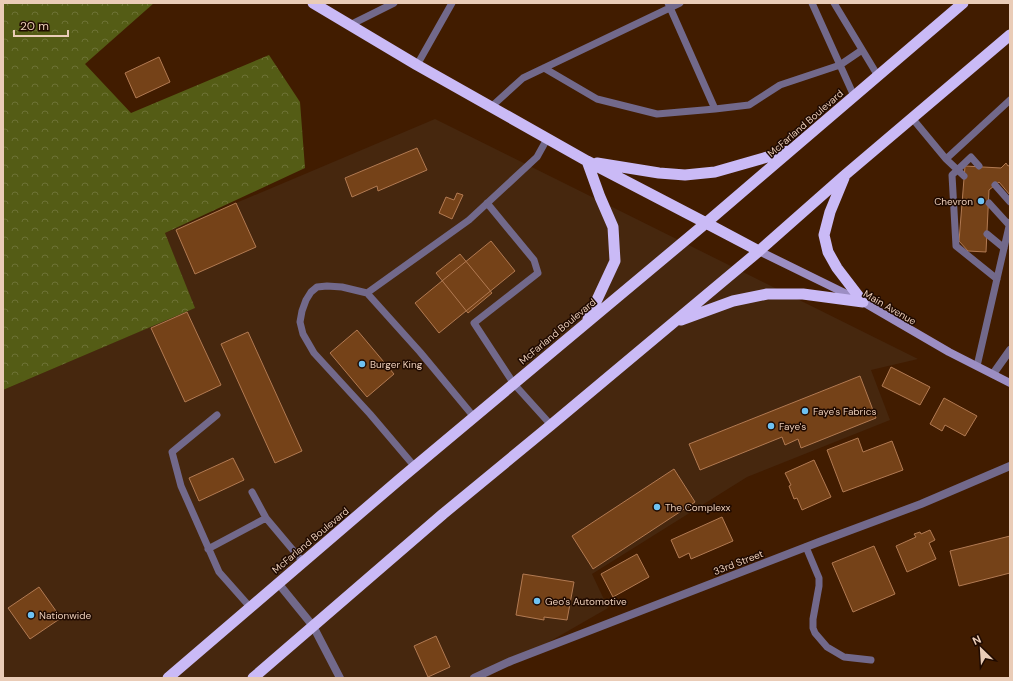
<svg xmlns="http://www.w3.org/2000/svg" width="1013" height="681" font-family="'DM Sans',sans-serif">
	<style>
		.built { fill: #46270e }
		.forest { fill: url(#forest-crowns) }
		.building { fill: #754218; stroke: #b27a52 }
		.lines { fill: none; stroke-linecap: round; stroke-linejoin: round }
		.service { stroke: #72698b; stroke-width: 7 }
		.minor { stroke: #72698b; stroke-width: 8 }
		.secondary { stroke: #9c8ec3; stroke-width: 8 }
		.trunk { stroke: #cabaf6; stroke-width: 11 }
		.poi-dot { fill: #6ec2f3; stroke: #1f0a00; stroke-width: 1.5 }
		.labels { text-anchor: middle; stroke-width: 3; stroke-linejoin: round; paint-order: stroke }
		.street-label { font-size: 10px; fill: #eaccb7; stroke: #1f0a00 }
		.poi-label { font-size: 10px; fill: #eaccb7; stroke: #1f0a00; text-anchor: start }
	</style>
	<defs>
		<pattern id="forest-crowns" width="20" height="18" patternUnits="userSpaceOnUse"><rect width="20" height="18" fill="#545c15"/><path d="M2 6a3 3 0 1 1 6 0M12 15a3 3 0 1 1 6 0" fill="none" stroke="#6d7235"/></pattern>
	</defs>
	<rect width="100%" height="100%" fill="#411c00"/>
	<path class="built" d="M435,119L918,359L871,370L890,420L747,477L592,574L608,608L486,678H3V390L194,308L165,233Z"/>
	<path class="forest" d="M3,3H154L85,64L131,113L269,55L300,102L305,168L165,233L195,308L3,390Z"/>
	<path class="building" d="M159,57L170,82L136,98L125,73Z
		M417,148L427,170L378,191L377,186L352,197L345,178Z
		M1006,163L1008,166L1010,165V195L999,182L989,190L986,252L968,251L959,241L965,166L1001,168Z
		M457,193L463,195L452,219L439,213L446,197L454,200Z
		M236,203L256,247L195,274L176,230Z
		M491,241L515,271L439,333L415,303Z
		M460,254L492,293L468,313L436,273Z
		M187,312L221,385L185,402L151,328Z
		M357,330L394,374L367,397L330,353Z
		M248,332L302,451L275,463L221,344Z
		M891,367L930,387L920,405L882,386Z
		M860,376L876,418L801,448L798,439L785,445L782,437L700,470L689,444Z
		M944,398L977,416L965,436L945,425L942,431L930,424Z
		M858,438L863,452L892,441L903,470L843,492L827,450Z
		M233,458L244,480L199,501L189,478Z
		M814,460L831,497L802,510L797,498L794,499L789,486L791,485L785,473Z
		M674,469L695,502L593,569L572,536Z
		M722,517L733,541L691,559L689,553L679,558L671,540Z
		M930,530L935,540L929,543L936,559L907,572L896,546L916,537L914,534L920,532L921,534Z
		M1010,536V573L959,586L950,551Z
		M874,546L895,594L853,612L832,563Z
		M637,554L649,577L613,597L601,574Z
		M523,574L574,582L567,620L544,617V620L516,615Z
		M39,587L61,618L30,639L8,608Z
		M436,636L450,667L428,677L414,646Z"/>
	<g class="lines">
		<path class="service" d="M668,3L715,109L749,105L780,85L840,65L862,50
			M812,3L854,96
			M834,3L878,76
			M350,25L394,3
			M417,65L452,3
			M544,68L597,99L657,114L715,109
			M491,107L523,78L680,3
			M912,118L946,159L1010,100
			M946,159L964,176
			M979,166L971,157L952,175L956,246L997,279
			M995,185L1010,202
			M487,203L534,260L538,273L474,323L514,384L551,425
			M989,203L1009,225
			M987,234L1004,248
			M367,293L469,220L537,157L547,139
			M977,366L1010,222
			M217,415L172,452L181,486L219,572L250,607
			M415,467L370,414L314,353L303,334L300,322L302,311L306,300L311,292L317,287L327,286L342,287L367,293L420,352L474,417
			M266,518L303,562
			M806,547L819,578V586L813,619V628L815,633L827,647L844,657L871,660
			M208,549L266,518L252,492"/>
		<path class="minor" d="M993,374L1010,350
			M278,583L313,626L340,678
			M474,678L511,661L819,542L921,504L1010,466"/>
		<path class="secondary" d="M759,251L863,302L949,352L1010,383"/>
		<path class="trunk" d="M313,3L417,65L587,161L706,223L759,251
			M587,161L600,197L613,227L615,261L588,319
			M597,163L659,173L685,175L715,172L788,151
			M844,178L830,212L824,235L828,252L837,268L863,302
			M681,320L733,301L767,294H803L863,302
			M168,678L400,479L706,223L963,3
			M253,678L443,514L551,425L759,251L845,175L1010,35"/>
	</g>
	<g class="poi-dot">
		<circle cx="981" cy="201" r="4"/>
		<circle cx="362" cy="364" r="4"/>
		<circle cx="805" cy="411" r="4"/>
		<circle cx="771" cy="426" r="4"/>
		<circle cx="657" cy="507" r="4"/>
		<circle cx="537" cy="601" r="4"/>
		<circle cx="31" cy="615" r="4"/>
	</g>
	<g class="labels">
		<g class="street-label">
			<text transform="translate(805 123) rotate(-41)" y="4">McFarland Boulevard</text>
			<text transform="translate(890 307) rotate(30)" y="4">Main Avenue</text>
			<text transform="translate(557 331) rotate(-40)" y="4">McFarland Boulevard</text>
			<text transform="translate(310 540) rotate(-40)" y="4">McFarland Boulevard</text>
			<text transform="translate(738 562) rotate(-21)" y="4">33rd Street</text>
		</g>
		<g class="poi-label">
			<text x="973" y="205" text-anchor="end">Chevron</text>
			<text x="370" y="368">Burger King</text>
			<text x="813" y="415">Faye's Fabrics</text>
			<text x="779" y="430">Faye's</text>
			<text x="665" y="511">The Complexx</text>
			<text x="545" y="605">Geo's Automotive</text>
			<text x="39" y="619">Nationwide</text>
		</g>
	</g>
	<rect width="1013" height="681" fill="none" stroke="#eaccb7" stroke-width="8"/>
	<g transform="translate(981 649) rotate(335)" stroke="#1f0a00" stroke-width="3" paint-order="stroke">
	<path d="M0-3L7 15L0 10L-7 15Z" fill="#eaccb7"/>
	<text y="-6" font-size="11" font-weight="bold" text-anchor="middle" fill="#eaccb7">N</text>
	</g>
	<path d="M14 30v6h54v-6" fill="none" stroke="#eaccb7" stroke-width="2"/>
	<text x="20" y="30" font-size="12" fill="#eaccb7" stroke="#1f0a00" stroke-width="3" paint-order="stroke">20 m</text>
</svg>
